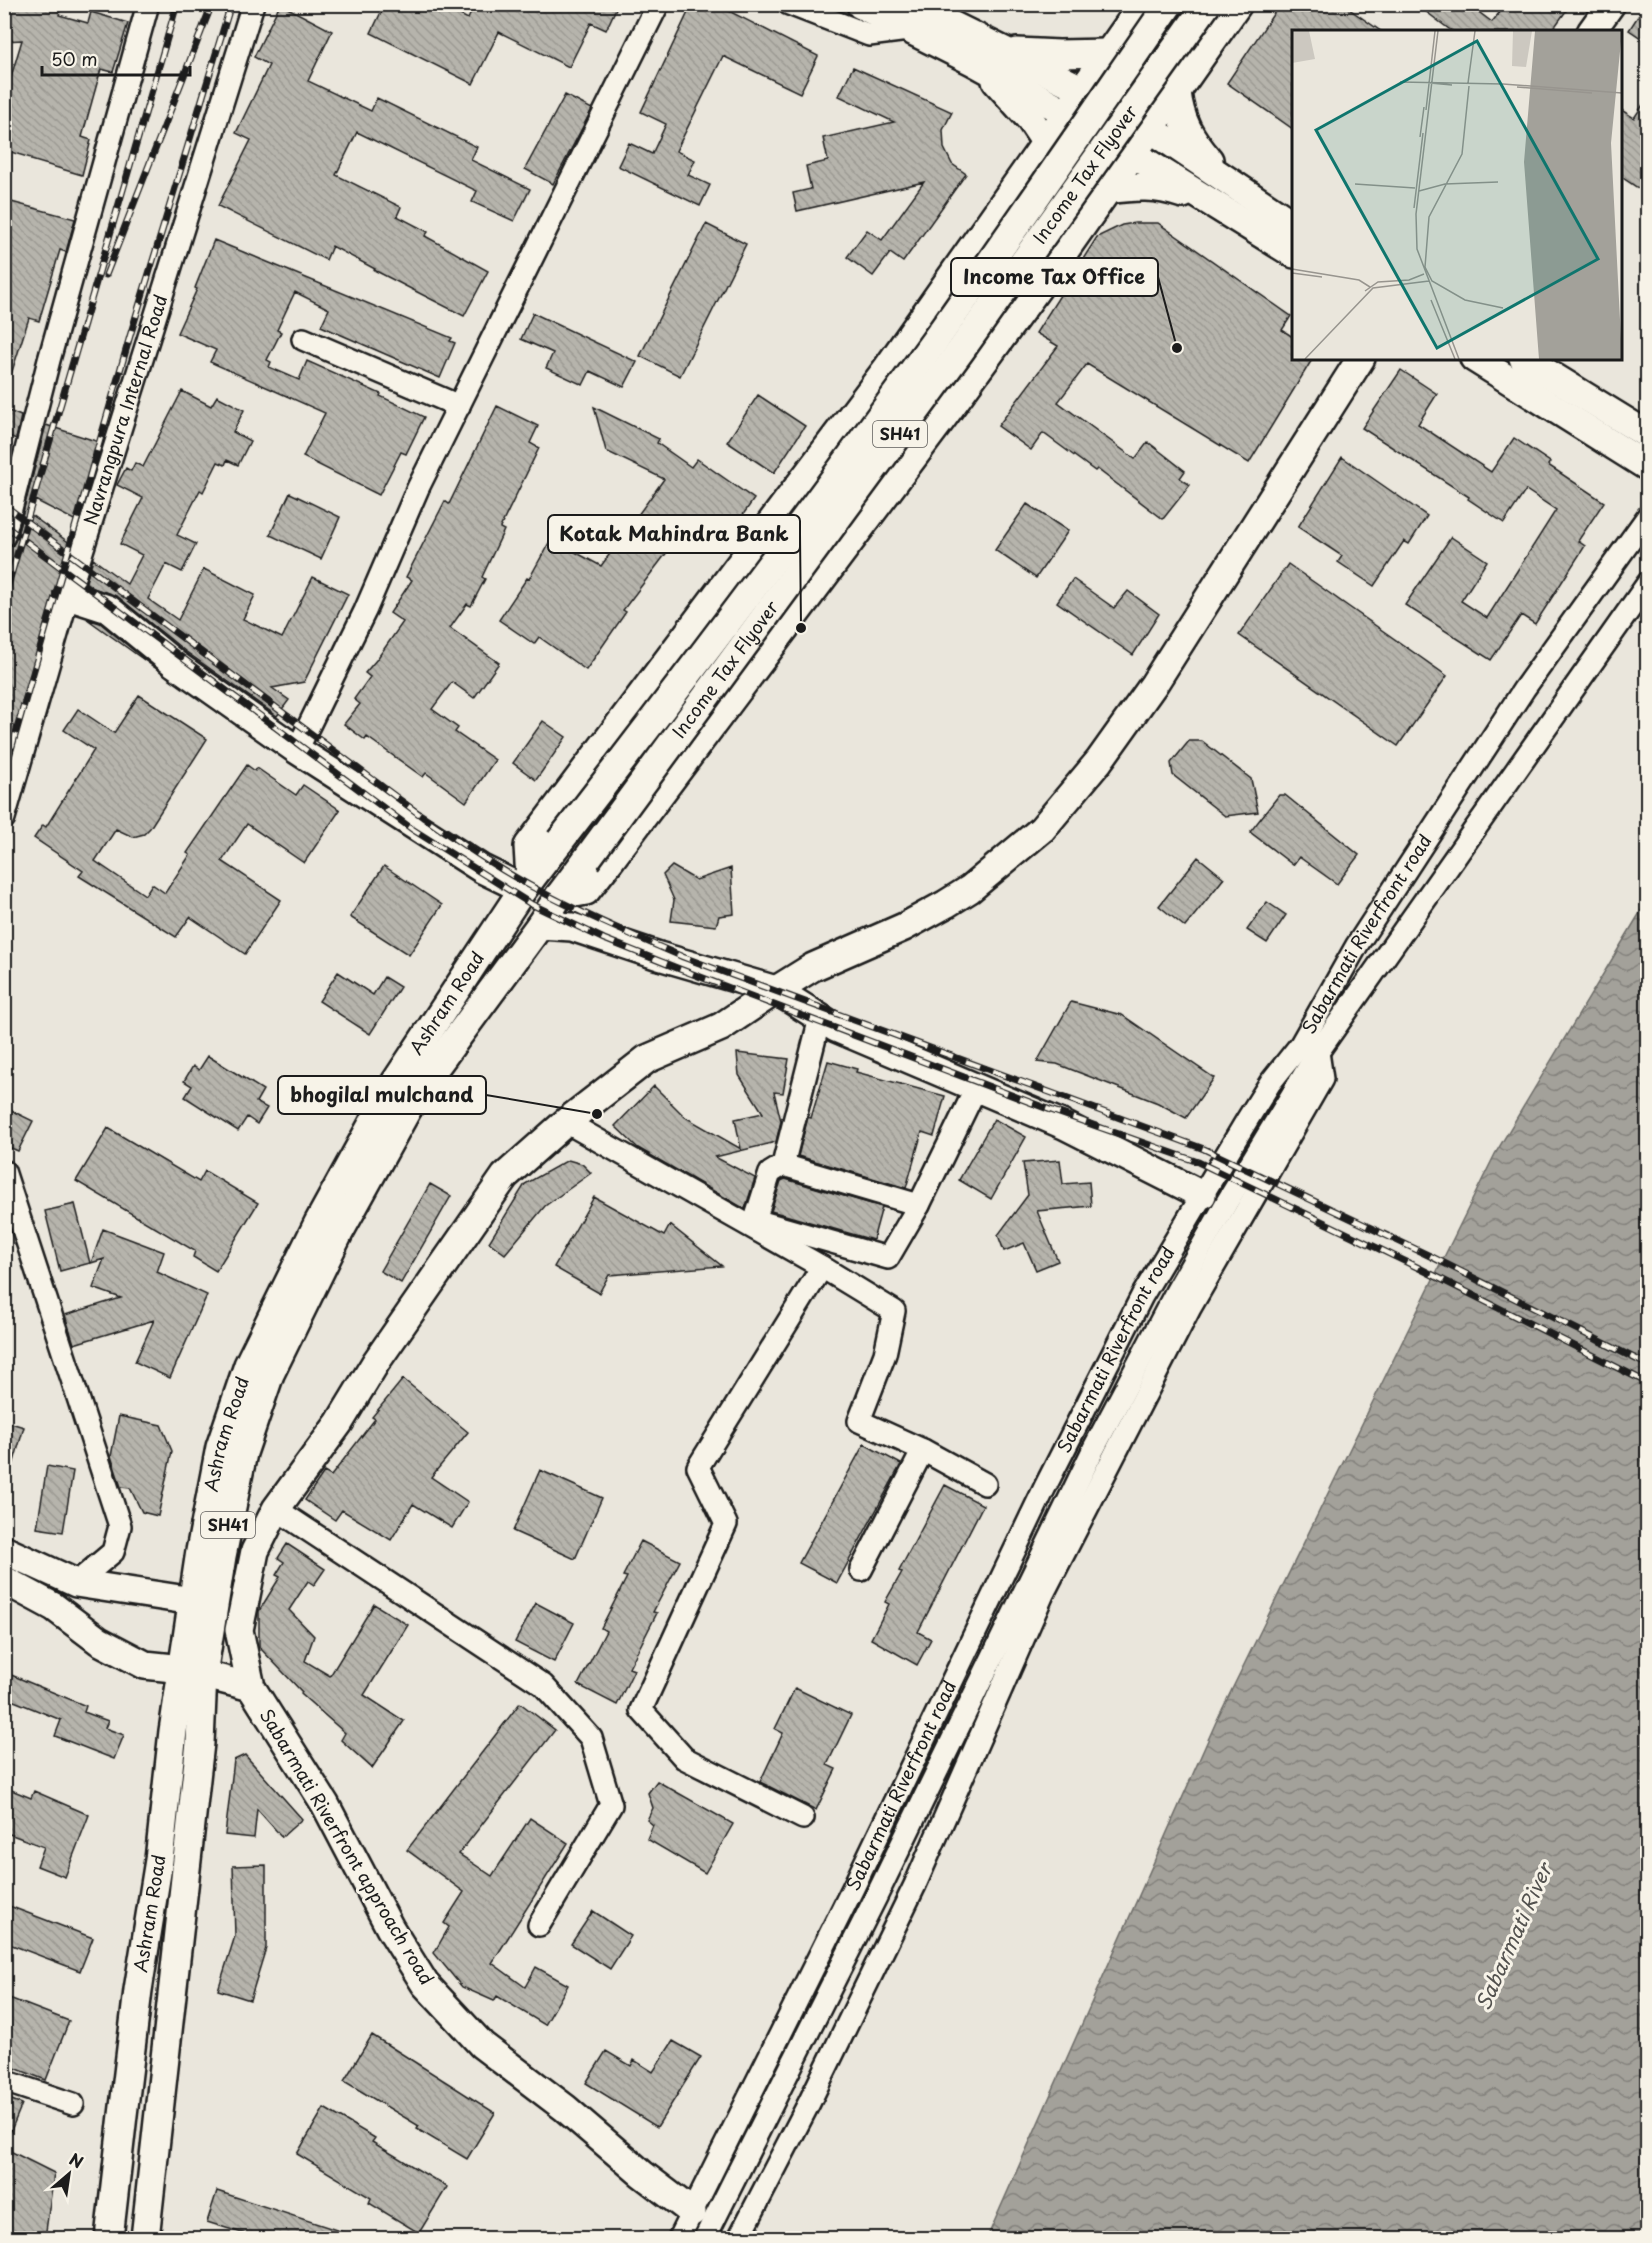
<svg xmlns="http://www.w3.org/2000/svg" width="1652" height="2243" font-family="'Playpen Sans',sans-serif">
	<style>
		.water { fill: url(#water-waves); stroke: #6d6c68; stroke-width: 1.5 }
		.building { fill: url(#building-back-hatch); stroke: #1c1c1c; stroke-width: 1.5 }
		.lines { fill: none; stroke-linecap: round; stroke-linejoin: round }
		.minor-casing { stroke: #1c1c1c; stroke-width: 26 }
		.major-casing { stroke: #1c1c1c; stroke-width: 32 }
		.minor { stroke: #f7f3e8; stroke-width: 21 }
		.major { stroke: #f7f3e8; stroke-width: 27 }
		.rail-casing { stroke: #1c1c1c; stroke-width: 7 }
		.rail { stroke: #f7f3e8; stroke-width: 4.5; stroke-dasharray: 14; stroke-linecap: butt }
		.major-bridge-casing { stroke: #1c1c1c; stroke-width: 32; stroke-linecap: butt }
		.major-bridge { stroke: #f7f3e8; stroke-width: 27 }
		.labels { text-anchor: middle; stroke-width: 6; stroke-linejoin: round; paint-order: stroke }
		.shield { fill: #f7f3e8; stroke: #5e5c59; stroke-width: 1.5 }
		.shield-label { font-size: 16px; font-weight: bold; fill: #1c1c1c }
		.street-label { font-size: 18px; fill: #1c1c1c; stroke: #f7f3e8 }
		.water-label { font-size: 20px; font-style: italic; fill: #52514e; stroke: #f7f3e8 }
		.inset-road { fill: none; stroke: #98958f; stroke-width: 1.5 }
		.view { fill: #0f766e; fill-opacity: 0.15; stroke: #0f766e; stroke-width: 3 }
		.inset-edge { fill: none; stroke: #1c1c1c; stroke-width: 3 }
		.leader { fill: none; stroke: #1c1c1c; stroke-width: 2 }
		.callout-dot { fill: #1c1c1c; stroke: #f7f3e8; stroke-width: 2 }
		.callout { fill: #f7f3e8; stroke: #1c1c1c; stroke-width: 2 }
		.callout-label { font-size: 20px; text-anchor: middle; font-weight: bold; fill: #1c1c1c }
	</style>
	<defs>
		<pattern id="water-waves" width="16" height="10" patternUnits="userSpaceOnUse" patternTransform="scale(1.5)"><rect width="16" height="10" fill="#a3a19a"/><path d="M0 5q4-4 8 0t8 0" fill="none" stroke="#84827d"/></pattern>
		<pattern id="building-back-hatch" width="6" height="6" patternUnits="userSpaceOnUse" patternTransform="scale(1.5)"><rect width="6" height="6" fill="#b6b4ac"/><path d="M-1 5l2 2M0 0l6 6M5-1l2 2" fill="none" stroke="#9c9a93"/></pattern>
	</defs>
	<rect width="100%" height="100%" fill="#eae6dc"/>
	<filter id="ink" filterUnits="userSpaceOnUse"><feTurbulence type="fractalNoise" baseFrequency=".0167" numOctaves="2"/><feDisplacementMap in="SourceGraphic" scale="12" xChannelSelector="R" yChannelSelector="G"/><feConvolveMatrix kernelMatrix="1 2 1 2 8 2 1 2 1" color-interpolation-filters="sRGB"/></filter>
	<g filter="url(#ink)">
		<path class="water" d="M1647,901V2238H987L1216,1722L1406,1334L1495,1154Z"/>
		<path class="building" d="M4,4H61L59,15L88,23L91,12L128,23L113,72L101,69L82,137L91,140L82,175L31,160V158L4,150V100L22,40L4,41Z
			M280,4L332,31L308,81L371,111L377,98L477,147L471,160L530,189L514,221L472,202L477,191L357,132L336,175L401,207L397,216L428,232L425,236L488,271L464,316L374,270L375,269L332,246L326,260L218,206L251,140L236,133L269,65L254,57Z
			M385,4H439L468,19L475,4H618L606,30L591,23L569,67L499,32L473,84L371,33Z
			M692,4H715L818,56L800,93L723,56L676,151L695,160L688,175L710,185L700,206L618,166L629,143L652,154L666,124L641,112Z
			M1280,4H1342L1382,32H1293V129L1227,83Z
			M1416,4H1468L1492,22L1506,4H1571L1551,32H1453Z
			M1646,4H1647V42L1629,30Z
			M853,67L952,112L943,130L944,148L952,164L966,174L903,262L890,253L873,276L847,257L867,230L882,240L924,182L797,211L793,193L811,189L806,166L828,161L823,138L894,122L839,96Z
			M565,95L592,109L553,184L525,169Z
			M1647,99V194L1620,176V109L1634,118Z
			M4,200L75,219L66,252L60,250L39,321L29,318L8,384H4Z
			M1135,223H1158L1291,316L1282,330L1293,337V358H1313L1249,463L1087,364L1058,402L1135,459L1148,442L1185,471L1180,478L1190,485L1163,519L1097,469L1095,471L1043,433L1031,450L998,426L1058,346L1036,333L1097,237L1122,225Z
			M706,224L746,244L680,376L640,356Z
			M214,240L452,338L450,341L455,343L440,378L321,326L329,309L295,292L277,330L281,332L267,360L271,362L269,367L299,380L307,361L381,394L380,396L424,417L406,454L401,452L379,495L303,457L325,413L210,362L216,350L177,333L197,289L195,288Z
			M533,313L637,362L624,387L590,371L583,385L546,368L553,353L521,339Z
			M1401,370L1437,394L1418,424L1491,472L1514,438L1550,462L1548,465L1604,502L1578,541L1585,546L1535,624L1521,615L1491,660L1405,605L1451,537L1487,561L1461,601L1487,618L1556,510L1526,490L1504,523L1468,499L1469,497L1362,428Z
			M182,391L211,406L217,396L244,410L233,432L250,441L238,465L227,460L225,465L218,462L203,492L200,490L177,535L196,544L182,572L166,564L148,599L178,620L204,569L255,595L243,619L282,638L313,577L348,594L304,682L272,688L289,700L277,716L185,651L118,597L85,585L93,559L127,584L142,555L120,544L143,498L117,485L126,468L131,471L135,463L143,467Z
			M758,395L805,426L774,473L727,442Z
			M497,406L538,426L530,443L539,448L500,528L504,530L482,577L485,579L471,606L467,604L450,628L499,663L474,698L452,682L432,709L458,728L455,732L495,760L466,802L426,773L423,777L367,737L365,740L344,724L360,704L354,699L370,677L365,673L377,659L403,622L390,613L412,580L406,577L445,501L449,504Z
			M594,407L659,439L657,443L691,467L697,459L754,499L723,543L695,523L691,528L687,526L623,610L626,612L586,670L539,637L534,644L499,620L527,578L529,579L551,539L601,566L664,479L606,451Z
			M4,409L21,416L16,439L4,434Z
			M46,425L102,443L78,522L35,500L27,512L71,544L58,584L53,592V601L4,770V548L13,545L16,539Z
			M1342,457L1427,516L1409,544L1404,541L1374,586L1338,562L1342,556L1298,527Z
			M290,493L340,517L321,559L270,535Z
			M1027,504L1068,531L1036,578L995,550Z
			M1288,564L1447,676L1398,746L1239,635Z
			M1073,579L1114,608L1128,591L1159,614L1133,655L1057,602Z
			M87,619L100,623L158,670Z
			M139,695L207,739L150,828L144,834L133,837L116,829L95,861L145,895L152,884L165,893L190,855L187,853L247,765L255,771L257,768L296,795L303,785L340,810L304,863L247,824L222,861L281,900L245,954L190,917L176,937L79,876L83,871L34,838L43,825L46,827L94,750L64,730L78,709L114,733Z
			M543,721L566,737L536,780L513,763Z
			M1189,741H1202L1251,779L1258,812L1225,816L1173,775L1171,763Z
			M1279,795H1285L1359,855L1337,884L1299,857L1293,865L1250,832Z
			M1198,857L1224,878L1185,927L1159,906Z
			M384,866L442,905L409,955L350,917Z
			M672,866L696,880L731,868L734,914L719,916L716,926L671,921L674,900L663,875Z
			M1267,902L1286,915L1267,943L1247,930Z
			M338,972L373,995L384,977L400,987L370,1034L319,1001Z
			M1071,1002L1122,1015L1214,1078L1186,1118L1158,1103L1057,1064L1037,1062Z
			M737,1053L789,1059L783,1093L774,1092L781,1121L776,1142L715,1157L755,1178L745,1209L638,1148L615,1126L654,1086L685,1117L741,1149L735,1119L763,1113L739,1075Z
			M208,1056L263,1090L256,1102L267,1108L257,1124L247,1117L238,1131L185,1097L192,1086L184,1081L193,1066L199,1070Z
			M828,1061L857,1069L856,1072L945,1096L934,1136L922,1132L906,1188L798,1156L808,1117L811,1118Z
			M4,1107L33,1121L18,1151L4,1145Z
			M994,1119L1026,1137L991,1199L959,1180Z
			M108,1128L199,1182L205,1171L258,1203L216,1271L193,1257L195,1251L76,1181Z
			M568,1160L582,1164L591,1173L545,1206L505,1254L489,1242L525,1184Z
			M1060,1160L1063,1184L1089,1182L1091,1206L1037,1211L1058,1261L1036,1270L1024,1243L1004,1251L998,1235L1028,1195L1023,1163Z
			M785,1179L882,1207L873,1240L771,1211L781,1181Z
			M430,1184L451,1196L401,1283L380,1271Z
			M594,1197L664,1236L670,1225L722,1266L609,1275L599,1293L554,1267Z
			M75,1204L90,1263L60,1271L45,1211Z
			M103,1229L164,1252L157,1272L207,1295L170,1378L135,1362L154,1320L74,1344L65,1315L121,1298L93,1288L104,1259L91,1263Z
			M403,1379L468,1432L431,1477L468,1502L452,1528L413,1504L391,1540L342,1510L335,1520L305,1500L324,1472L331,1476L375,1419L372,1417Z
			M119,1416L161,1425L172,1451L158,1516L142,1512L130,1488L121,1487L111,1456Z
			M4,1421L24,1427L9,1479H4Z
			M864,1444L901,1464L837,1583L799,1563Z
			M47,1466L73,1471L63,1532L37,1528Z
			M540,1470L602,1498L575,1559L513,1531Z
			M945,1485L983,1505L918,1632L931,1639L917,1665L871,1639L889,1604L885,1602L902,1572L899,1571Z
			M641,1541L680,1561L653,1612L657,1613L629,1668L634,1670L617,1705L578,1685L606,1631L601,1628L627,1577L623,1576Z
			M287,1544L325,1569L314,1585L308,1581L289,1610L314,1636L305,1661L330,1676L374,1604L408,1625L364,1695L404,1721L372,1768L341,1740L345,1733L301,1694L302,1692L259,1647V1611L280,1577L276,1575L284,1562L278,1558Z
			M536,1603L574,1623L554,1662L515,1642Z
			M4,1672L86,1706L84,1712L108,1721L105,1728L124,1735L114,1759L55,1736L61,1720L4,1697Z
			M795,1688L851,1715L827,1765L836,1769L816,1810L760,1782L783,1733L775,1729Z
			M520,1703L555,1730L459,1854L492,1876L530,1818L568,1843L492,1963L525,1987L536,1967L568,1985L545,2025L497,1996L494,2001L462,1987L434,1953L449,1927L444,1923L464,1892L407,1850Z
			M245,1755L302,1819L282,1837L257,1809L254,1838L225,1835L234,1760Z
			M657,1781L733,1824L705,1873L647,1839L653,1825L647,1820L653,1808L648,1793Z
			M4,1787L31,1798L34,1791L89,1815L65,1877L37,1866L44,1847L4,1832Z
			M266,1865V1948L250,2000L218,1990L235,1936L233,1866Z
			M4,1904L93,1938L80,1971L4,1942Z
			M593,1911L631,1936L610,1969L571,1944Z
			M4,1996L69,2021L46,2080L4,2064Z
			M372,2035L495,2113L467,2159L417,2129L419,2126L344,2081Z
			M673,2041L701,2057L657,2127L586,2083L606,2051L631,2066L634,2060L653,2072Z
			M4,2097L22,2104L5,2145L4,2144Z
			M324,2108L375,2138L372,2142L447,2187L419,2233L369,2203L371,2198L297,2154Z
			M4,2148L54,2173L45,2238H4L6,2220Z
			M217,2191L352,2235V2238H258L207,2222Z"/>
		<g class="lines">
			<g class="minor-casing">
				<g id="minor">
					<path d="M789,4L869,35L908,30"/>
					<path d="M303,339L459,406"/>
					<path d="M4,536L49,360L148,4"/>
					<path d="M297,750L365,611L418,488L658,4"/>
					<path id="s1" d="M4,818L68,596L253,4"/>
					<path d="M820,1018L783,1165L770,1173L755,1220L888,1258L919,1205L976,1088"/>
					<path d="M566,1122L822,1267L698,1467L726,1524L641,1710L684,1758L803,1818"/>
					<path d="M783,1165L919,1205"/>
					<path d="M4,1171L120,1526L113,1552L76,1583"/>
					<path d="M822,1267L894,1311L885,1354L859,1421L923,1450L985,1484"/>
					<path d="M276,1509L543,1685L591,1738L611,1805L539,1925"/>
					<path d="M861,1570L923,1450"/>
					<path d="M4,2081L73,2104"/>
					<path id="s2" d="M679,2238L853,1888L1045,1487L1142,1296L1247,1120L1270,1083L1301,1044L1357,945L1524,689L1648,516"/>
					<path d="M705,2238L876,1897L1094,1448L1176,1292L1227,1202L1318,1052L1648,583"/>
					<path d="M739,2238L809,2103L915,1885L1043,1594L1190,1308L1322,1079L1318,1052"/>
				</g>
			</g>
			<g class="major-casing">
				<g id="major">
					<path d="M909,4L1118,107L1294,225"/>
					<path d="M861,5L972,61L1067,113L1294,254"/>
					<path d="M1591,32L1611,4"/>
					<path d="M1017,52L1059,54L1108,53"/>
					<path d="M996,81L1030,119L1046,143"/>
					<path d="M1177,92C1180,120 1190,138 1209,160"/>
					<path d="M1108,190C1137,186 1154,185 1183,194"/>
					<path d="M1474,358L1648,467"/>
					<path d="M1523,358L1648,435"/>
					<path d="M68,596L108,609L175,664L297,750L482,869L523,889"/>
					<path d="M530,880L528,846L888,367L1143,4"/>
					<path d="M559,896L586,891L612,858L942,419L1066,249L1238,4"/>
					<path d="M540,925L572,927L659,956L776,990L836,1028L1064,1125L1202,1195"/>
					<path d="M4,1550L76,1583L193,1601H211"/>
					<path d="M4,1580L54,1607L99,1641L145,1665L183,1669L251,1687"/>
					<path d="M692,2212L642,2174L565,2108L482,2045L425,1984L390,1928L325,1804L251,1687L239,1630L255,1551L276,1509L339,1423L376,1362L505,1176L566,1122L647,1059L721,1027L776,990L813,967L904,927L946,904L970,889L1042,829L1099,761L1154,684L1361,358"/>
					<path id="s3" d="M109,2238L123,2115L138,1990L159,1860L173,1731L200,1551L220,1447L248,1365L318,1223L396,1081L523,889L560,841"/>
					<path d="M145,2238L200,1743L203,1674L222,1556L243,1453L270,1374L339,1233L417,1092L540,925L559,896L586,860"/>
				</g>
			</g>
			<use href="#minor" class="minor"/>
			<use href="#major" class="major"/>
			<g class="rail-casing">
				<path id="rail" d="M106,275L212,4
					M4,505L423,817C461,843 499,870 540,891C586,916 635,936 683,957L1204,1149L1430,1256L1648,1365
					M4,525L412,829L531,904L604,939L677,968L1048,1109L1198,1162L1421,1269L1648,1383
					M4,599L177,4
					M4,774L130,336L231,4"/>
			</g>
			<use href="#rail" class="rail"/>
			<g class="major-bridge-casing">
				<g id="major-bridge">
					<path d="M560,841C687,677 813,510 934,342C1014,230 1091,117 1169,4"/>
					<path id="s4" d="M586,860L961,350L1207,4"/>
				</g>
			</g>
			<use href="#major-bridge" class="major-bridge"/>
		</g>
	</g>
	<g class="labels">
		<g class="shield">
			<rect x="873" y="421" width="54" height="26" rx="4.5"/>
			<rect x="201" y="1512" width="54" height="26" rx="4.5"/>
		</g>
		<g class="shield-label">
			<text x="900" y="440">SH41</text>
			<text x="228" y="1531">SH41</text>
		</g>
		<g class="street-label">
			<text dy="6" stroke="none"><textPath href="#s4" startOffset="848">Income Tax Flyover</textPath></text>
			<text dy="6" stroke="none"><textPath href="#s1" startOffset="426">Navrangpura Internal Road</textPath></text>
			<text dy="6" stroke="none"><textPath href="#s4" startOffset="236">Income Tax Flyover</textPath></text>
			<text dy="6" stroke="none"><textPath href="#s2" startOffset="1476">Sabarmati Riverfront road</textPath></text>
			<text dy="6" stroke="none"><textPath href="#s3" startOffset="1299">Ashram Road</textPath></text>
			<text dy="6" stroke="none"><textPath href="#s2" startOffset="990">Sabarmati Riverfront road</textPath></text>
			<text dy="6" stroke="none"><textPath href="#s3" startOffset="813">Ashram Road</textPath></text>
			<text dy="6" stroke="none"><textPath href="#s2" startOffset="504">Sabarmati Riverfront road</textPath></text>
			<text transform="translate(346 1847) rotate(59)" y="6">Sabarmati Riverfront approach road</text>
			<text dy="6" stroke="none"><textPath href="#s3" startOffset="327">Ashram Road</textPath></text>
		</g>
		<g class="water-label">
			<text transform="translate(1514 1937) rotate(-66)" y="7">Sabarmati River</text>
		</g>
	</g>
	<g transform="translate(1292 30)">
		<rect width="330" height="330" fill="#eae6dc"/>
		<path d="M221,1H240L234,37L220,36Z" fill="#ccc8c0"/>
		<path d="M0,1H17L23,29L0,33Z" fill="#ccc8c0"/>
		<path d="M243,1H330L319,113L330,329H247L232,132Z" fill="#a3a19a"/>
		<path class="inset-road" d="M146,1L124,184L125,219L167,329M108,52L211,54L330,63M138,53L160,55M176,53L183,1M177,56L170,124L137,187L133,237L140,251L173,270L211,278M225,57L300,63M330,76V156M134,80L143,1M128,107L132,77M63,154L123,158M127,161L153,154L206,152M122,178L131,103M0,239L67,250L78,257M0,243L30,247M73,261L86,252L117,250L132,244M139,270L163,329M13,329L81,258L137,251"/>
		<path class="view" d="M185,11L306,229L145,318L24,100Z"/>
		<rect width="330" height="330" class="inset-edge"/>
	</g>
	<path class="leader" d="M1177 348L1158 277M801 628L800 534M597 1114L486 1095"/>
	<g class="callout-dot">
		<circle cx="1177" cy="348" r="6"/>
		<circle cx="801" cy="628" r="6"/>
		<circle cx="597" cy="1114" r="6"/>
	</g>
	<g class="callout">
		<rect x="951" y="258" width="207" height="38" rx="6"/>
		<rect x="548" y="515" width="252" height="38" rx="6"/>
		<rect x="278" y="1076" width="208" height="38" rx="6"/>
	</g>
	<g class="callout-label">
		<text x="1054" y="284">Income Tax Office</text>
		<text x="674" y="541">Kotak Mahindra Bank</text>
		<text x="382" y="1102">bhogilal mulchand</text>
	</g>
	<rect width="1652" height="2243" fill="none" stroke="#f7f3e8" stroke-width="24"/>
	<rect x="12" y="12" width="1628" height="2219" fill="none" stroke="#1c1c1c" stroke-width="2" filter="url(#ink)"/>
	<g transform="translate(69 2174) rotate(29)" stroke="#f7f3e8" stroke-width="4.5" paint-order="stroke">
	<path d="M0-4.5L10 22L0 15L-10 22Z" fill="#1c1c1c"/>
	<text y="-9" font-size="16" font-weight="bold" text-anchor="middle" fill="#1c1c1c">N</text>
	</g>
	<path d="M42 66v9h148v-9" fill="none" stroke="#1c1c1c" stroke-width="3"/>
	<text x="51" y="66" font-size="18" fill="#1c1c1c" stroke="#f7f3e8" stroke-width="4.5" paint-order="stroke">50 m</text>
</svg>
